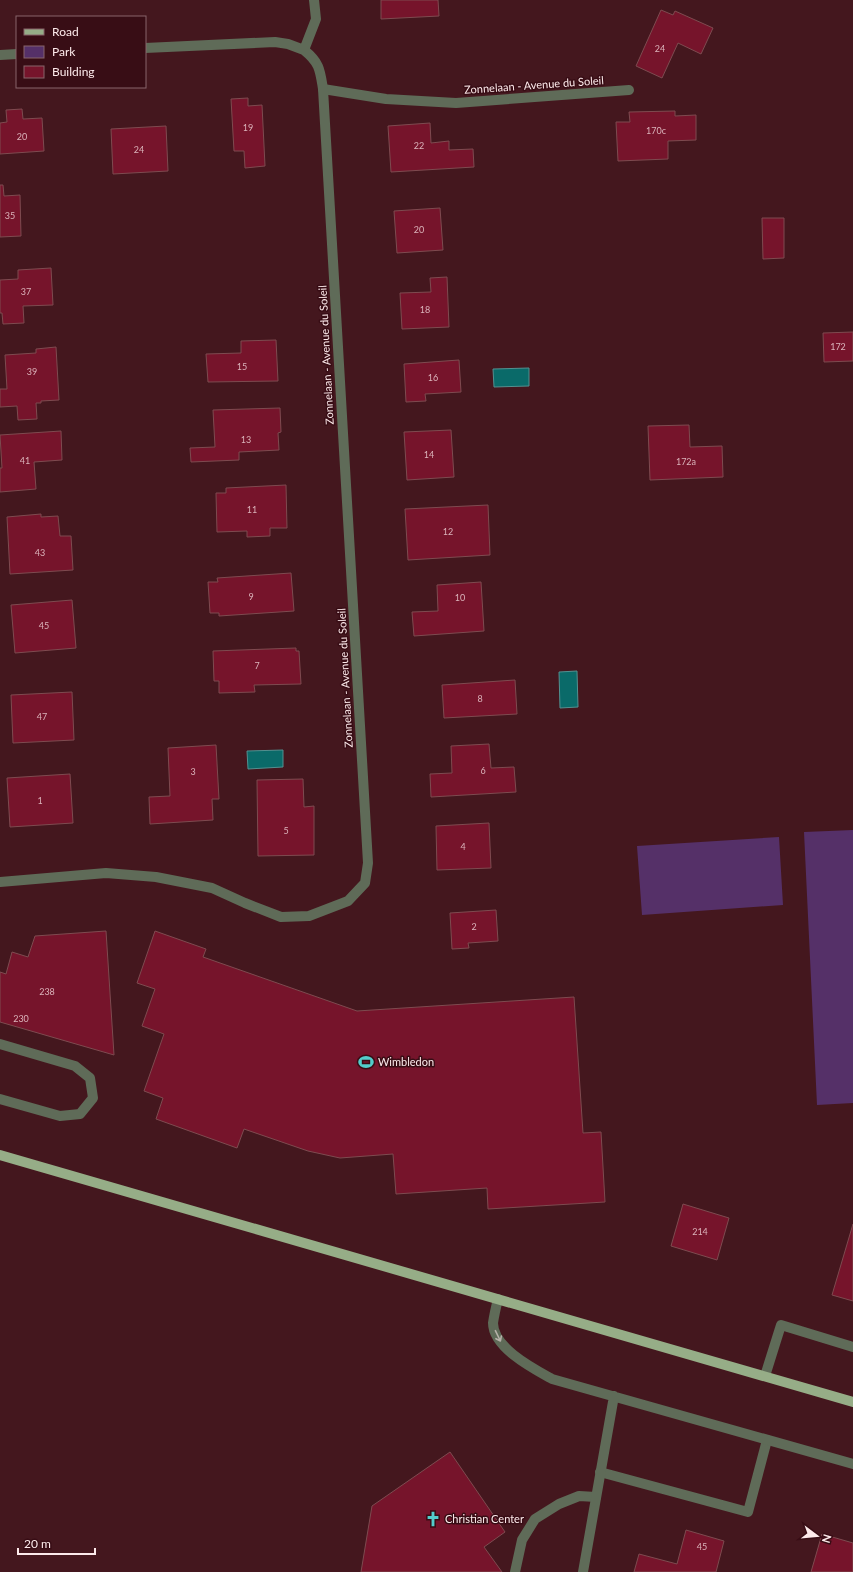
<svg xmlns="http://www.w3.org/2000/svg" width="853" height="1572" font-family="Lato,sans-serif">
	<style>
		.green { fill: #553068 }
		.water { fill: #0a6a69; stroke: #539090 }
		.building { fill: #76142b; stroke: #7e4b50 }
		.lines { fill: none; stroke-linecap: round; stroke-linejoin: round }
		.service { stroke: #5f6b58; stroke-width: 10 }
		.minor { stroke: #5f6b58; stroke-width: 10 }
		.primary { stroke: #96ad87; stroke-width: 10 }
		.oneway { stroke: #b6b1a9 }
		.labels { text-anchor: middle; stroke-width: 3; stroke-linejoin: round; paint-order: stroke }
		.number-label { font-size: 9px; fill: #dbb4bb }
		.street-label { font-size: 11px; fill: #fdeaeb; stroke: #380d15 }
		.poi-label { font-size: 11px; fill: #fdeaeb; stroke: #380d15; text-anchor: start }
	</style>
	<rect width="100%" height="100%" fill="#44171e"/>
	<path class="green" d="M853,830V1103L817,1105L804,832Z
		M779,837L783,905L642,915L637,846Z"/>
	<path class="water" d="M529,368V386L494,387L493,369Z
		M577,671L578,707L560,708L559,672Z
		M283,750V767L248,769L247,751Z"/>
	<path class="building" d="M381,0H438L439,16L381,19Z
		M661,10L673,15L675,11L713,28L701,54L678,43L662,78L636,66Z
		M248,98V106L262,105L265,166L245,168L244,151H234L231,99Z
		M22,109L23,119L42,118L44,151L0,154V123L7,122L6,110Z
		M675,111V116L696,115V140L668,141V159L618,161L616,122H630L629,112Z
		M430,123L431,143L449,141V150L473,149L474,167L391,172L388,126Z
		M166,126L168,171L113,174L111,129Z
		M0,185H3L4,196L20,195L21,236L0,237Z
		M440,208L443,250L397,253L394,211Z
		M762,218H784V258L763,259Z
		M51,268L53,305L23,306L24,323L3,324L2,313H0V280L18,279V270Z
		M447,277L449,327L402,329L400,293L431,292L430,278Z
		M853,332V361L824,362L823,333Z
		M276,340L278,381L208,382L206,354L241,353V341Z
		M56,347L59,400L41,401V403H36L37,419L18,420L17,406L0,407V389H7L5,355L36,353V349Z
		M459,360L461,392L425,394L426,401L406,402L404,364Z
		M280,408L281,432L278,433L279,450L239,452V460L191,462L190,448L215,447L213,410Z
		M689,425L690,447L722,446L723,477L650,480L648,426Z
		M451,430L454,477L407,480L404,432Z
		M61,431L62,460L34,462L36,489L0,492V468H2L0,435Z
		M286,485L287,528H270V536L247,537V531L217,532L216,493H226V488Z
		M488,505L490,555L408,560L405,509Z
		M41,514V517L58,516L60,536H71L73,570L10,574L7,517Z
		M291,573L294,611L219,616V613H210L208,582H218L217,578Z
		M481,582L484,631L414,636L412,612L438,611L437,585Z
		M72,600L76,648L15,653L11,605Z
		M296,648V651H299L301,684L254,685L255,692L219,693V681H214L213,651Z
		M515,680L517,714L444,718L442,685Z
		M72,692L74,740L13,743L11,695Z
		M489,744L491,768L514,767L516,792L431,797L430,774L452,773L451,746Z
		M216,745L219,799H212L213,820L150,824L149,797L170,796L168,748Z
		M70,774L73,823L10,827L7,778Z
		M303,779L304,807L314,806V855L258,856L257,780Z
		M489,823L491,868L437,870L436,826Z
		M496,910L498,941L468,943L469,948L452,949L450,913Z
		M106,931L114,1055L0,1022V972L6,974L12,952L28,957L35,936Z
		M155,931L206,949L203,957L357,1011L574,997L583,1133L601,1132L605,1202L488,1209L487,1188L396,1194L393,1154L340,1158L308,1151L244,1129L237,1148L156,1119L163,1098L144,1091L164,1034L142,1026L155,989L137,983Z
		M683,1204L729,1218L717,1260L671,1246Z
		M853,1224V1301L832,1295Z
		M450,1452L505,1532L484,1547L502,1572H361L372,1506Z
		M686,1530L724,1541L716,1572H634L639,1554L677,1564Z
		M822,1534L853,1543V1572H811Z"/>
	<g class="lines">
		<path class="service" d="M323,89L386,99L456,103L629,90
			M0,1044L75,1066L90,1078L93,1098L80,1114L60,1116L0,1099
			M765,1376L781,1325L853,1347
			M600,1472L748,1512L767,1440
			M515,1572L522,1540L535,1519L559,1504L579,1496L596,1497"/>
		<path class="minor" d="M145,48L275,42L288,44L304,50
			M0,55L17,54
			M0,882L106,873L156,877L212,888L245,903L281,917L309,916L348,901L365,883L368,863L323,89C320,70 320,63 304,50L316,19L314,0
			M498,1299C496,1307 494,1316 493,1323C493,1348 534,1369 552,1379L853,1464
			M583,1572L614,1396"/>
		<path class="primary" d="M0,1155L853,1402"/>
	</g>
	<defs><path id="oneway-shaft" d="M-6 0H5M1.5-3L5.5 0L1.5 3" fill="none" stroke-width="1.6" stroke-linecap="round" stroke-linejoin="round"/></defs>
	<use class="oneway" href="#oneway-shaft" transform="translate(498 1336) rotate(64)"/>
	<defs>
		<g id="stadium-bare" transform="scale(1.2)"><path d="M0-5a6.5 5 0 1 0 0 10a6.5 5 0 1 0 0-10ZM-3.5-1.8h7v3.6h-7Z" fill="#53cdcb" stroke="#380d15" stroke-width="2.5" paint-order="stroke"/></g>
		<g id="church-bare" transform="scale(1.2)"><path d="M-1.2-6h2.4v3.5h3.3v2.4h-3.3V6h-2.4V-.1h-3.3v-2.4h3.3Z" fill="#53cdcb" stroke="#380d15" stroke-width="2.5" paint-order="stroke"/></g>
	</defs>
	<g fill-rule="evenodd">
		<use href="#stadium-bare" x="366" y="1062"/>
		<use href="#church-bare" x="433" y="1519"/>
	</g>
	<g class="labels">
		<g class="number-label">
			<text x="660" y="52">24</text>
			<text x="248" y="131">19</text>
			<text x="656" y="134">170c</text>
			<text x="22" y="140">20</text>
			<text x="419" y="149">22</text>
			<text x="139" y="153">24</text>
			<text x="10" y="219">35</text>
			<text x="419" y="233">20</text>
			<text x="26" y="295">37</text>
			<text x="425" y="313">18</text>
			<text x="838" y="350">172</text>
			<text x="242" y="370">15</text>
			<text x="32" y="375">39</text>
			<text x="433" y="381">16</text>
			<text x="246" y="443">13</text>
			<text x="429" y="458">14</text>
			<text x="25" y="464">41</text>
			<text x="686" y="465">172a</text>
			<text x="252" y="513">11</text>
			<text x="448" y="535">12</text>
			<text x="40" y="556">43</text>
			<text x="251" y="600">9</text>
			<text x="460" y="601">10</text>
			<text x="44" y="629">45</text>
			<text x="257" y="669">7</text>
			<text x="480" y="702">8</text>
			<text x="42" y="720">47</text>
			<text x="483" y="774">6</text>
			<text x="193" y="775">3</text>
			<text x="40" y="804">1</text>
			<text x="286" y="834">5</text>
			<text x="463" y="850">4</text>
			<text x="474" y="930">2</text>
			<text x="47" y="995">238</text>
			<text x="21" y="1022">230</text>
			<text x="700" y="1235">214</text>
			<text x="702" y="1550">45</text>
		</g>
		<g class="street-label">
			<text transform="translate(534 85) rotate(-4)" y="4">Zonnelaan - Avenue du Soleil</text>
			<text transform="translate(326 355) rotate(-93)" y="4">Zonnelaan - Avenue du Soleil</text>
			<text transform="translate(345 678) rotate(-93)" y="4">Zonnelaan - Avenue du Soleil</text>
		</g>
		<g class="poi-label">
			<text x="378" y="1066">Wimbledon</text>
			<text x="445" y="1523">Christian Center</text>
		</g>
	</g>
	<rect x="16" y="16" width="130" height="72" fill="#380d15" stroke="#87656b"/>
	<rect x="24" y="29" width="20" height="6" fill="#96ad87" stroke="#87656b"/>
	<text x="52" y="36" font-size="12" fill="#fdeaeb">Road</text>
	<rect x="24" y="46" width="20" height="12" fill="#553068" stroke="#87656b"/>
	<text x="52" y="56" font-size="12" fill="#fdeaeb">Park</text>
	<rect x="24" y="66" width="20" height="12" fill="#76142b" stroke="#87656b"/>
	<text x="52" y="76" font-size="12" fill="#fdeaeb">Building</text>
	<g transform="translate(817 1536) rotate(106)" stroke="#380d15" stroke-width="3" paint-order="stroke">
	<path d="M0-3L7 15L0 10L-7 15Z" fill="#fdeaeb"/>
	<text y="-6" font-size="11" font-weight="bold" text-anchor="middle" fill="#fdeaeb">N</text>
	</g>
	<path d="M18 1548v6h77v-6" fill="none" stroke="#fdeaeb" stroke-width="2"/>
	<text x="24" y="1548" font-size="12" fill="#fdeaeb" stroke="#380d15" stroke-width="3" paint-order="stroke">20 m</text>
</svg>
